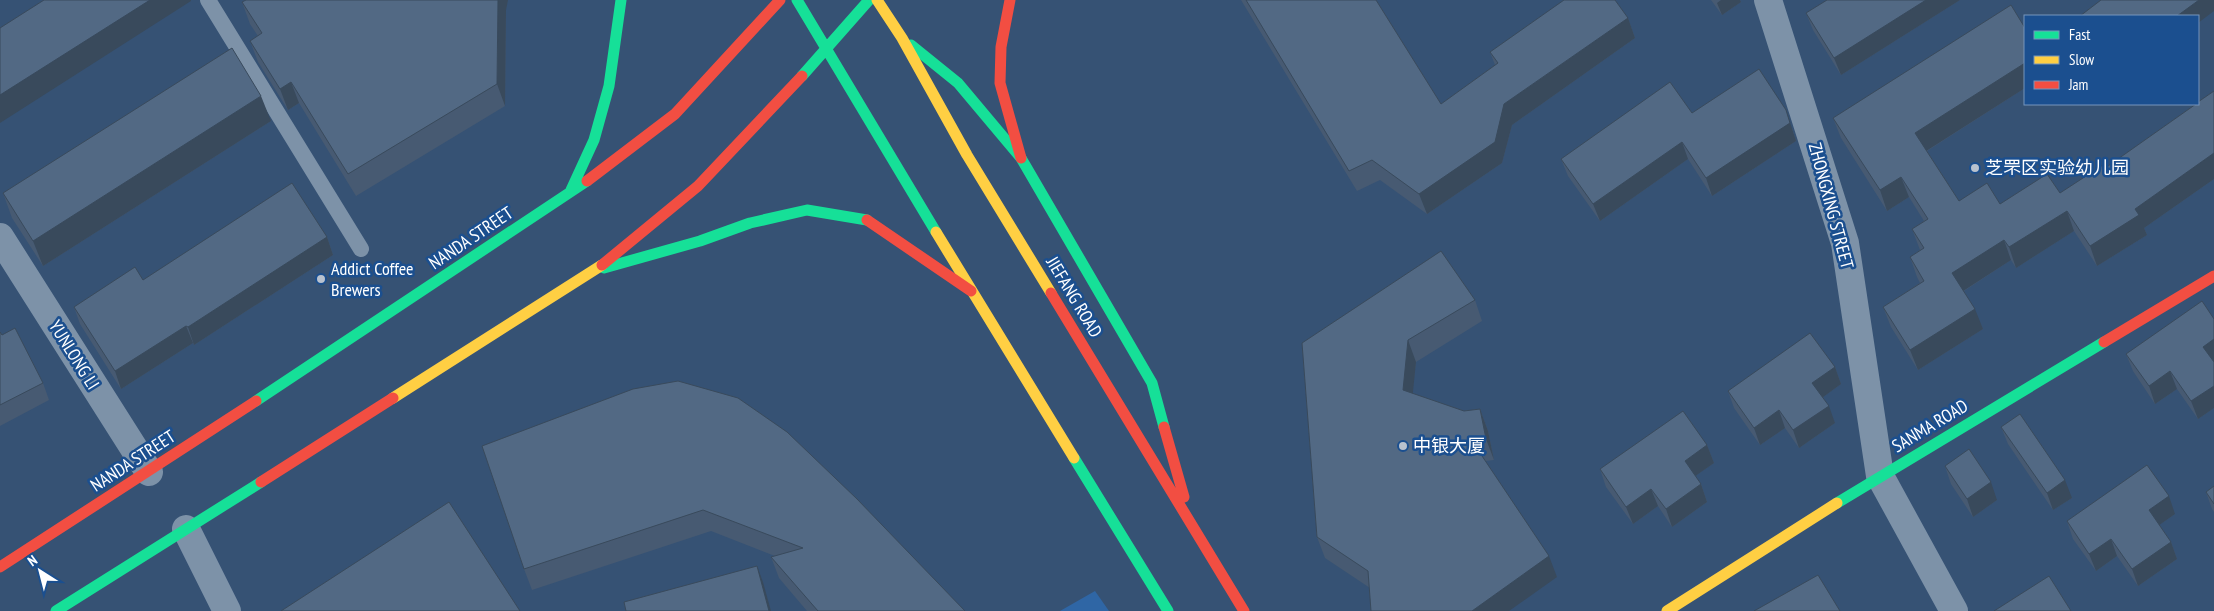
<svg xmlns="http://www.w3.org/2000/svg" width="2214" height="611" font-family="'PT Sans Narrow','Noto Sans SC',sans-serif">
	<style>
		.green { fill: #2f66a5 }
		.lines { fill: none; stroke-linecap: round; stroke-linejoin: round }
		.lane { stroke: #7d92a8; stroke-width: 16 }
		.street { stroke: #7d92a8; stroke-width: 28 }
		.fast { stroke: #16e098; stroke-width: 11 }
		.slow { stroke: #ffcf43; stroke-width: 11 }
		.jam { stroke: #f24e42; stroke-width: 11 }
		.wall { fill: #475a72 }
		.shaded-wall { fill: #394a5c }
		.building { fill: #526984; stroke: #394a5c }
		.poi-dot { fill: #b9c2ce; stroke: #1b4f8f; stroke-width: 2 }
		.labels { text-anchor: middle; stroke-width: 5; stroke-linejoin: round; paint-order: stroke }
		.poi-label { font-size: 18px; fill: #fff; stroke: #1b4f8f; text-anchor: start }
		.street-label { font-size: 18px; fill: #fff; stroke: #1b4f8f }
	</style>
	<rect width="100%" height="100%" fill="#365274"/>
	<path class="green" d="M1095,591L1109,611H1060Z"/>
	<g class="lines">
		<path class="lane" d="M208,0L361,249"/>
		<path class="street" d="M1768,0L1845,243L1880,476L1954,611
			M0,237L149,472
			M186,529L227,611"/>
		<path class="fast" d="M797,0L936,232
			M911,45L958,83L1021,158L1152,383L1164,427
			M802,76L869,0
			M571,190L594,140L609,86L621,0
			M604,268L700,241L750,223L807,210L867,220
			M256,401L587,181
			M1074,458L1168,611
			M1837,503L2104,342
			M56,611L261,482"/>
		<path class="slow" d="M877,0L902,38L967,155L1051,293
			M936,232L1074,458
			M393,398L602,265
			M1667,611L1837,503"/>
		<path class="jam" d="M1010,0L1001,47L1000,83L1021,158
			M587,181L675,114L780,0
			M867,220L971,291
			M602,265L698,186L802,76
			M1051,293L1244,611
			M2104,342L2214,276
			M1164,427L1184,497
			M261,482L393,398
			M0,567L256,401"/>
	</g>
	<path class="wall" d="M1241,0H1376L1441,104L1495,65L1490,52L1628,18L1635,38L1512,125L1502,163L1427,214L1380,180L1357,191Z
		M1711,0H1740L1741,2L1722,15Z
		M1827,0H1960L1841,75L1813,30L1806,13Z
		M242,2L506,10L505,106L356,196L299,103L288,110L258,62L250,41L258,36L250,24Z
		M2025,28V88L1927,151L1959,201L2000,204L2060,193L2108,166L2214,91V179L2144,228L2147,235L2097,266L2074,231L2016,268L2011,260L1964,291L1983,329L1918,370L1891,327L1883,307L1920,283L1917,277L1910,257L1920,250L1912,229L1924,221L1909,197L1887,211L1841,138L1833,118Z
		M1692,113L1792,128L1796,141L1712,196L1688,159L1600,221L1568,176L1561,159Z
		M271,121L43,266L12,218L3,193Z
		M327,237L333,255L194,345L193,343L121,389L80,324L74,307Z
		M1475,300L1482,321L1416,362L1412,394L1464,411L1480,409L1488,431L1494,460L1485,461L1557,577L1370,588L1325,558L1317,537L1302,343Z
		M0,332L43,383L49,400L0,426Z
		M2126,354L2214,361V408L2198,419L2177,389L2155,404L2133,371Z
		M1835,367L1841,384L1823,397L1835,423L1799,448L1785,428L1760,445L1734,408L1728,391Z
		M633,389L965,611H807L779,578L771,557L775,556L711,531L532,590L524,569Z
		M2001,427L2072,498L2053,510L2008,444Z
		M1707,445L1714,463L1695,476L1701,484L1707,502L1672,527L1658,506L1633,524L1606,487L1600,469Z
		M1945,466L1997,500L1973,517L1951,484Z
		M2214,486V512L2212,509L2206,492Z
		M2175,514L2159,525L2171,542L2177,559L2138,586L2117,556L2096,571L2073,539L2067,521Z"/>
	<path class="shaded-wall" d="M150,0H191V1L0,123V95Z
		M498,0H508L506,10L505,106L497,84Z
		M1721,0H1740L1741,2L1722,15L1717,3Z
		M1926,0H1960L1841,75L1834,58Z
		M2199,0H2214V11L2198,23V16H2177Z
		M1628,18L1635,38L1512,125L1502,163L1427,214L1419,194L1504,104Z
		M2025,63V88L1923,153L1915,133Z
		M291,82L299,103L288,110L280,89Z
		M261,96L271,121L43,266L33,241Z
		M1786,110L1796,141L1712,196L1706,178Z
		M1682,142L1688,159L1600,221L1593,204Z
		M2214,153V179L2144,228L2147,235L2097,266L2090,246L2135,209Z
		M1901,177L1909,197L1887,211L1880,190Z
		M2067,211L2074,231L2016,268L2009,247Z
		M327,237L333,255L194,345L188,327Z
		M2004,240L2011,260L1960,293L1952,273Z
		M1975,309L1983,329L1918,370L1910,350Z
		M186,326L193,343L121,389L115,371Z
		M2214,339V361L2210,364L2203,347Z
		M1408,340L1416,362L1411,411L1403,390Z
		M1835,367L1841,384L1819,400L1812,383Z
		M2170,371L2177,389L2155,404L2149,386Z
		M2214,386V408L2198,419L2191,401Z
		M1829,406L1835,423L1799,448L1793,430Z
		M1480,409L1488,431L1494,460L1486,439Z
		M1779,410L1785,428L1760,445L1754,428Z
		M1707,445L1714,463L1691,479L1685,461Z
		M2065,480L2072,498L2053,510L2047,493Z
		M1991,482L1997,500L1973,517L1967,499Z
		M1701,484L1707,502L1672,527L1666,509Z
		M1651,489L1658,506L1633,524L1626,507Z
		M2169,496L2175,514L2155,528L2149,510Z
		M2111,539L2117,556L2096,571L2089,554Z
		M2171,542L2177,559L2138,586L2132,569Z
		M1549,556L1557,577L1509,611H1472Z
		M757,566L763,582L771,611H769Z"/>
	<path class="building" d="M44,0H150L0,95V28Z
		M246,0H498L497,84L348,174L291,82L280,89L250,41L262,33L242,2Z
		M1246,0H1376L1441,104L1498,63L1490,52L1564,0H1615L1628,18L1504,104L1495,142L1419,194L1372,160L1349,171Z
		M1827,0H1926L1834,58L1806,13Z
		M2101,0H2199L2177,16H2080Z
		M2011,5L2025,28V63L1915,133L1959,201L1987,183L2000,204L2047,174L2060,193L2106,163L2108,166L2196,104H2198V102L2214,91V153L2135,209L2139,215L2090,246L2067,211L2009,247L2004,240L1952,273L1975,309L1910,350L1883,307L1924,281L1910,257L1924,248L1912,229L1928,219L1901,177L1880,190L1833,118Z
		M232,48L261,96L33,241L3,193Z
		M1759,69L1786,110L1790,123L1706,178L1682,142L1593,204L1561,159L1670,82L1692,113Z
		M292,183L327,237L188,327L186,326L115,371L74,307L135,267L143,280Z
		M1441,251L1475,300L1408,340L1403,390L1464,411L1480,409L1486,439L1472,441L1549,556L1472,611H1371L1368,571L1317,537L1302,343Z
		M2202,301L2214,319V339L2203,347L2214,362V386L2191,401L2170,371L2149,386L2126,354Z
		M15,328L43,383L0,405V332L2,335Z
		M1810,333L1835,367L1812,383L1829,406L1793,430L1779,410L1754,428L1728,391Z
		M678,381L738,398L787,432L857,499L965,611H818L771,557L803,548L703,510L524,569L482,446L633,389Z
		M1683,411L1707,445L1685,461L1701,484L1666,509L1651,489L1626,507L1600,469Z
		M2020,414L2065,480L2047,493L2001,427Z
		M1969,449L1991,482L1967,499L1945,466Z
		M2147,465L2169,496L2149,510L2171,542L2132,569L2111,539L2089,554L2067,521Z
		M2214,486V504L2206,492Z
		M449,502L520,611H281Z
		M757,566L769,611H626L624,602Z
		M1818,575L1840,611H1754Z
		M2049,576L2071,611H1994Z"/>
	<g class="poi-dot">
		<circle cx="1975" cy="168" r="5"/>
		<circle cx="321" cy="279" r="5"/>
		<circle cx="1403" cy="446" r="5"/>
	</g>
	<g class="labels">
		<g class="poi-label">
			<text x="1985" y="174">芝罘区实验幼儿园</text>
			<text x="331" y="275">Addict Coffee<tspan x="331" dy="21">Brewers</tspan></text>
			<text x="1413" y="452">中银大厦</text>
		</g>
		<g class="street-label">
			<text transform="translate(1831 206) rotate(75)" y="6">ZHONGXING STREET</text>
			<text transform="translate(471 238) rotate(-34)" y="6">NANDA STREET</text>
			<text transform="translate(1074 297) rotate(59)" y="6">JIEFANG ROAD</text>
			<text transform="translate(74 355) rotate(58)" y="6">YUNLONG LI</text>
			<text transform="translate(1930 426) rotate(-31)" y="6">SANMA ROAD</text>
			<text transform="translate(133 461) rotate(-33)" y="6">NANDA STREET</text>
		</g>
	</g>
	<rect x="2024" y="15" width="175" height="90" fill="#1b4f8f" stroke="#7695bc"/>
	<rect x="2034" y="31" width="25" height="8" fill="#16e098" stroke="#7695bc"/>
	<text x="2069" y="40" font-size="15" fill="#ffffff">Fast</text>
	<rect x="2034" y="56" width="25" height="8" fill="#ffcf43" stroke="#7695bc"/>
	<text x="2069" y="65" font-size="15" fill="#ffffff">Slow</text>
	<rect x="2034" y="81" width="25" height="8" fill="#f24e42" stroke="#7695bc"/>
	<text x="2069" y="90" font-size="15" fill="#ffffff">Jam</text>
	<g transform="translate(40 571) rotate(324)" stroke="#1b4f8f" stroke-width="4" paint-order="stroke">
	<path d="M0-4L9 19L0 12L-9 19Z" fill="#ffffff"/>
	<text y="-8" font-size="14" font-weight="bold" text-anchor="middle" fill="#ffffff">N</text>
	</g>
</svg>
